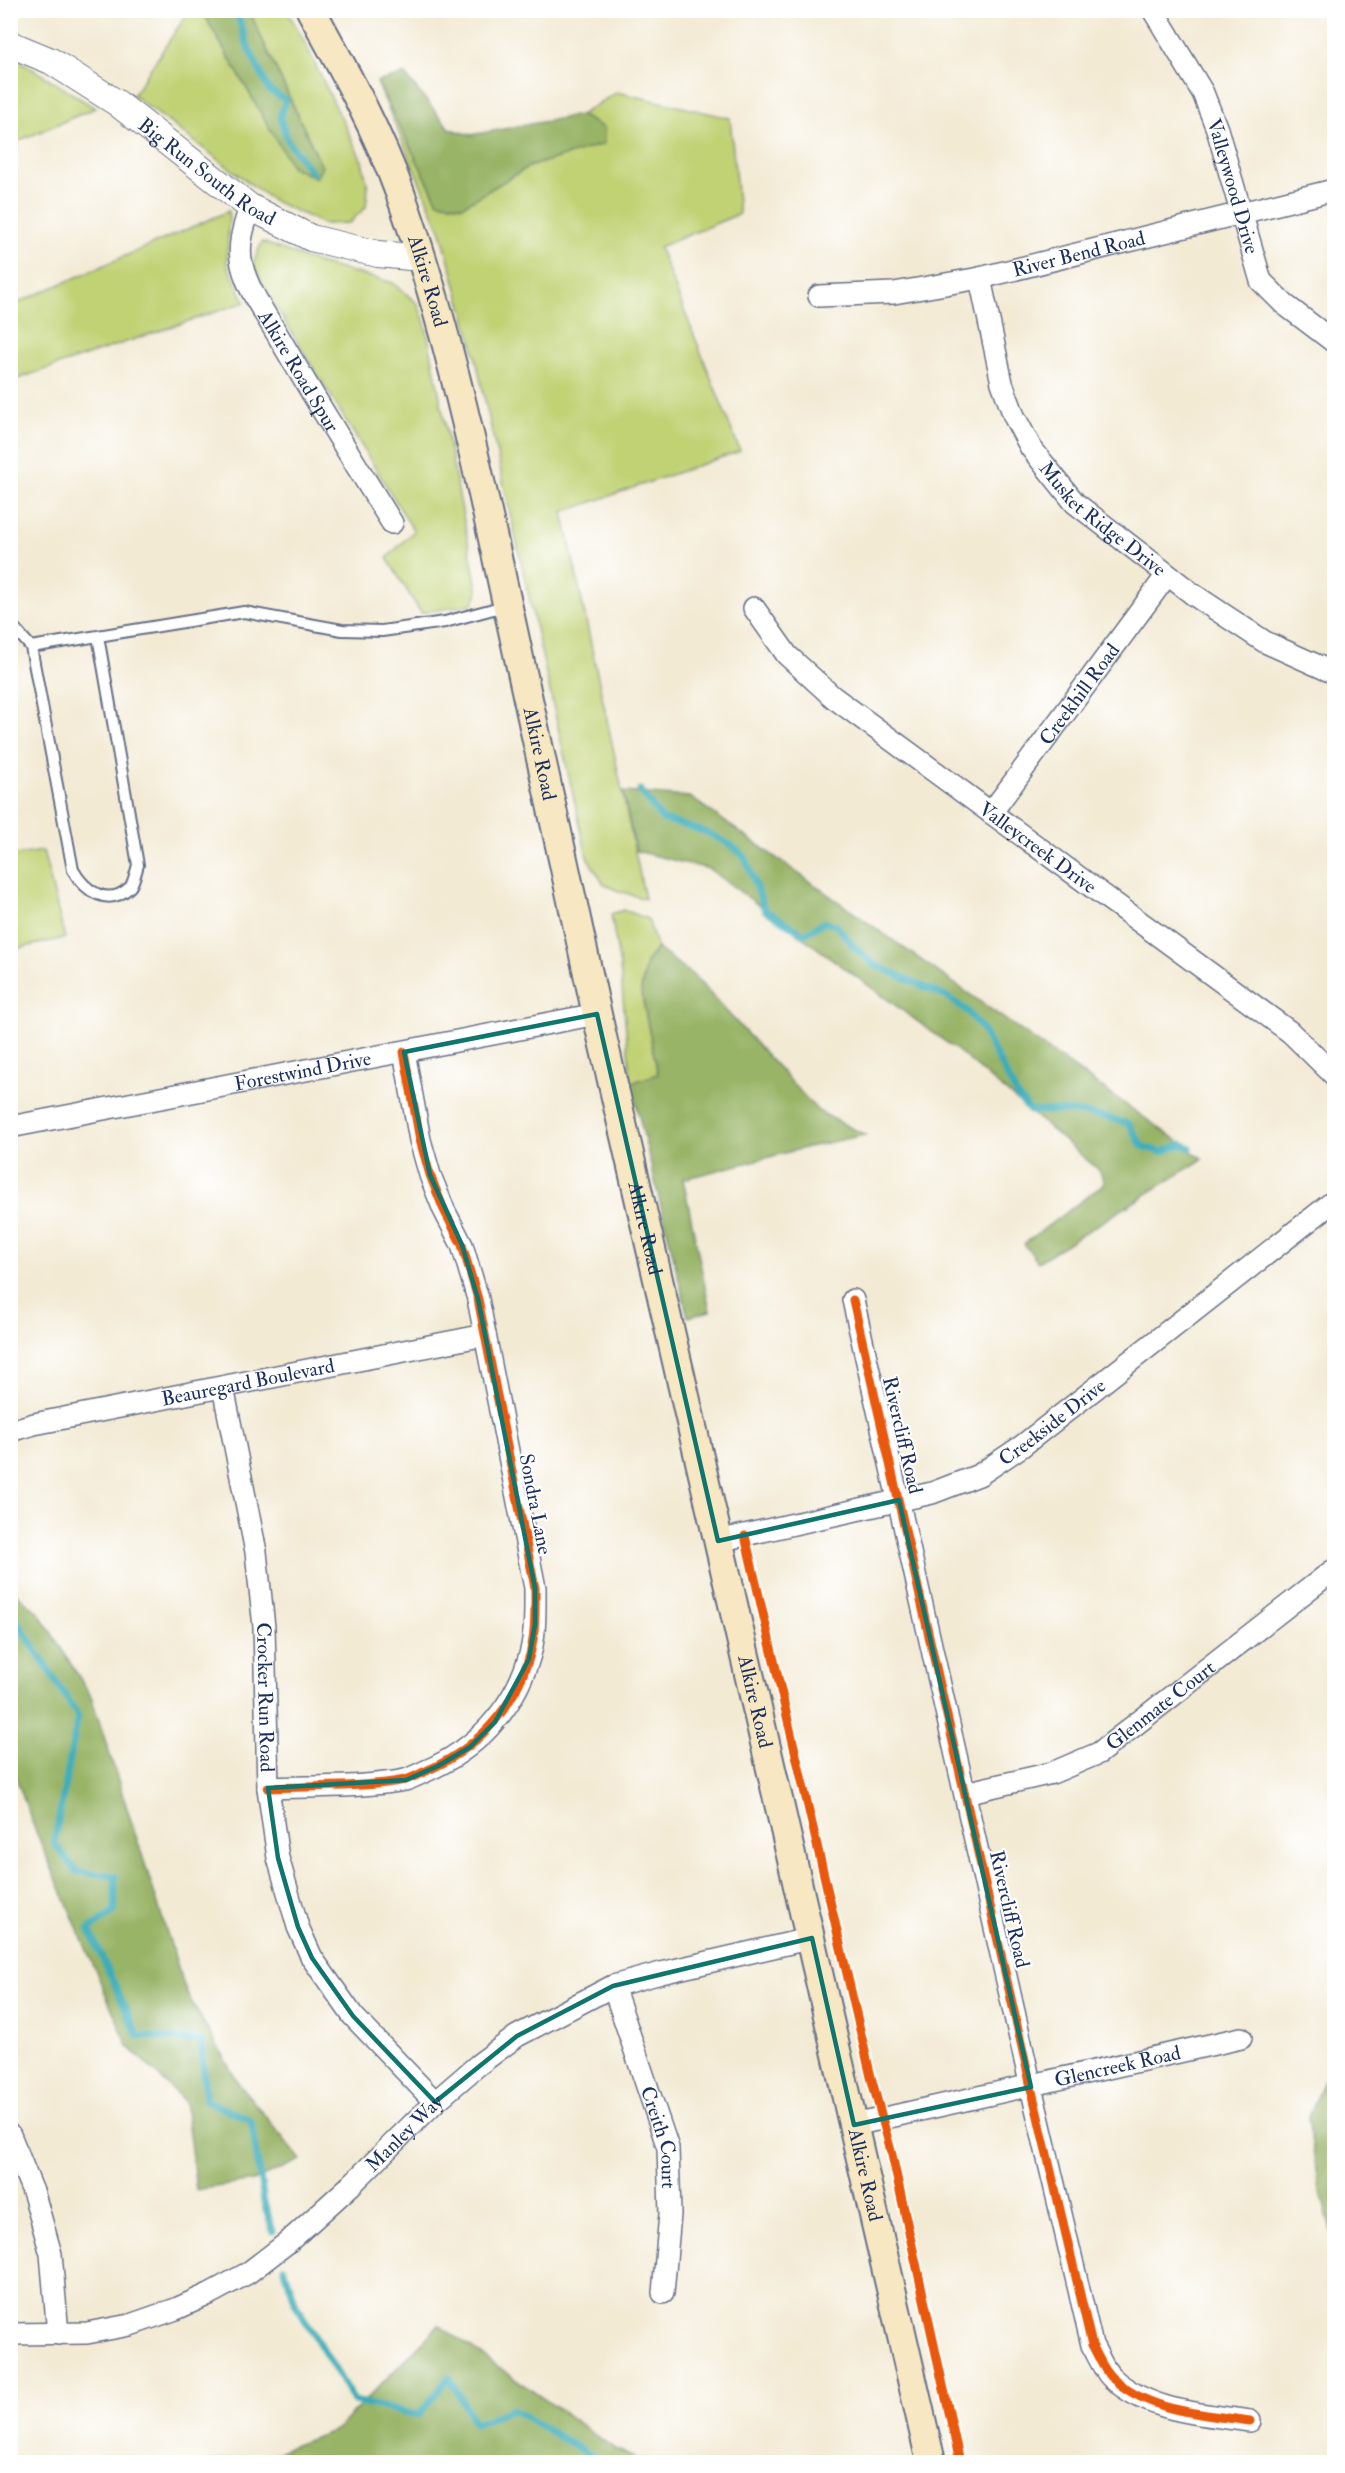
<svg xmlns="http://www.w3.org/2000/svg" width="1345" height="2473" font-family="'IM FELL Double Pica',serif">
	<style>
		.green { fill: #c1d275; stroke: #6e806a; stroke-width: 1.5 }
		.forest { fill: #98b466; stroke: #5a7262; stroke-width: 1.5 }
		.lines { fill: none; stroke-linecap: round; stroke-linejoin: round }
		.stream { stroke: #3dadb9; stroke-width: 7 }
		.service-casing { stroke: #677087; stroke-width: 14 }
		.minor-casing { stroke: #677087; stroke-width: 24 }
		.tertiary-casing { stroke: #677087; stroke-width: 28 }
		.secondary-casing { stroke: #677087; stroke-width: 32 }
		.service { stroke: #fff; stroke-width: 10 }
		.minor { stroke: #fff; stroke-width: 21 }
		.tertiary { stroke: #fff; stroke-width: 26 }
		.secondary { stroke: #f7e8c3; stroke-width: 28 }
		.cycleway-casing { stroke: #fff; stroke-width: 13 }
		.cycleway { stroke: #e8590c; stroke-width: 9 }
		.marked { fill: none; stroke: #0f766e; stroke-width: 4.5; stroke-linejoin: round }
		.labels { text-anchor: middle; stroke-width: 4.5; stroke-linejoin: round; paint-order: stroke }
		.street-label { font-size: 20px; fill: #1b2f5e; stroke: #fff }
	</style>
	<rect width="100%" height="100%" fill="#fff"/>
	<filter id="ink" filterUnits="userSpaceOnUse"><feTurbulence type="fractalNoise" baseFrequency=".0167" numOctaves="2"/><feDisplacementMap in="SourceGraphic" scale="12" xChannelSelector="R" yChannelSelector="G"/><feConvolveMatrix kernelMatrix="1 2 1 2 8 2 1 2 1" color-interpolation-filters="sRGB"/></filter>
	<filter id="wash" filterUnits="userSpaceOnUse"><feTurbulence type="fractalNoise" baseFrequency=".008" numOctaves="4" result="noise"/><feDisplacementMap in="SourceGraphic" scale="24" xChannelSelector="R" yChannelSelector="G"/><feGaussianBlur stdDeviation="1.35" result="paint"/><feColorMatrix in="noise" values="0 0 0 0 0 0 0 0 0 0 0 0 0 0 0 0 0 1.4 0 .05"/><feComposite in="paint" operator="in"/></filter>
	<g filter="url(#wash)">
		<rect width="100%" height="100%" fill="#f3ead4"/>
		<path class="green" d="M189,11H202L292,167H322L249,11H287L301,35L362,161L368,188L366,207L349,223L324,224L272,200L133,95Z
			M11,55L95,108L11,144Z
			M377,82L438,202L462,206L528,167L603,144V128L580,115L617,92L730,118L739,214L659,247L740,451L563,512L645,899L616,890L603,883L587,857L472,342L441,232Z
			M229,211L227,264L245,302L11,381L10,306Z
			M262,242L318,263L393,283L418,304L426,326L478,593L472,604L421,613L387,558L414,531L268,294L253,263Z
			M43,851L65,938L11,950V856Z
			M624,910L648,919L657,948L646,963L641,991L658,1074L631,1083L620,966L611,914Z"/>
		<path class="forest" d="M202,11H249L322,167L316,178L292,167Z
			M404,74L450,129L471,135L580,115L604,128V144L528,167L463,206L438,202L377,82Z
			M623,792L690,797L1203,1159L1038,1262L1024,1244L1105,1183L1099,1170L958,1051L709,869L636,851Z
			M657,948L694,976L818,1111L865,1135L808,1147L683,1179L710,1311L688,1317L631,1083L658,1074L641,991L646,963Z
			M11,1589L39,1613L91,1696L186,1992L239,2084L301,2160L253,2181L196,2190L185,2102L128,2046L34,1827L11,1764Z
			M1334,2004V2241L1318,2181L1308,2119L1328,2070Z
			M439,2325L614,2448L642,2462H208L269,2455L336,2430Z"/>
		<g class="lines">
			<path class="stream" d="M236,10L248,47L269,90L286,100L280,117L288,141L312,173
				M640,790L662,819L706,832L731,845L745,857L765,910L805,934L824,922L836,925L855,948L875,965L947,997L966,1010L982,1029L1018,1097L1030,1111C1068,1110 1093,1112 1129,1124L1142,1146L1161,1152L1182,1144L1190,1148
				M10,1610L78,1716L54,1843L77,1872L115,1876V1911L89,1929L138,2036L201,2041L206,2101L251,2120L264,2202L273,2231
				M1334,2128L1333,2132L1334,2155
				M284,2267L296,2305L354,2401L419,2415L449,2377L475,2424L513,2409L601,2462
				M639,2462H647"/>
		</g>
	</g>
	<g filter="url(#ink)">
		<g class="lines">
			<g class="service-casing">
				<path id="service" d="M10,623L31,647L244,612L342,630L382,631L445,622L508,605
					M31,647L73,870C85,891 108,908 130,887C134,882 136,871 138,865L98,636"/>
			</g>
			<g class="minor-casing">
				<g id="minor">
					<path id="s1" d="M1153,10L1203,93L1217,129L1261,281L1284,304L1334,342"/>
					<path id="s2" d="M250,207C244,226 237,245 242,265C248,291 267,316 280,339C316,401 354,462 392,523"/>
					<path id="s3" d="M980,278L1002,383L1014,416L1031,448L1075,503L1194,595L1265,642L1334,673"/>
					<path id="s4" d="M819,296L894,293L980,278L1334,190"/>
					<path id="s5" d="M754,608L787,655L833,697L1290,1032L1334,1075"/>
					<path id="s6" d="M991,813L1167,575"/>
					<path id="s7" d="M10,1127L597,1014"/>
					<path d="M853,1300L1031,2087L1092,2345C1098,2355 1103,2369 1111,2377C1148,2412 1202,2414 1250,2421"/>
					<path id="s8" d="M223,1387L256,1552L264,1627L268,1788L278,1858L298,1927L312,1958L353,2016L435,2102"/>
					<path id="s9" d="M10,1431L34,1424L485,1335"/>
					<path id="s10" d="M718,1541L932,1493L979,1475L1022,1446L1334,1201"/>
					<path d="M268,1788C311,1786 364,1788 405,1780C412,1778 419,1774 426,1771C475,1750 512,1711 528,1661C536,1638 535,1612 535,1588L478,1299L462,1245L444,1210L430,1175L420,1140L404,1052"/>
					<path id="s11" d="M965,1793L1052,1773L1099,1753L1332,1571"/>
					<path id="s12" d="M613,1986L668,2148L670,2214L663,2293"/>
					<path id="s13" d="M854,2125L1241,2038"/>
					<path d="M10,2135L34,2194L51,2254L58,2334"/>
					<path id="s14" d="M10,2334L87,2333L130,2325L176,2309L209,2294L248,2273L287,2243L351,2185L435,2102L478,2065L517,2036L613,1986L661,1973L812,1938"/>
				</g>
			</g>
			<g class="tertiary-casing">
				<g id="tertiary">
					<path id="s15" d="M10,44L51,61L117,103L250,207L311,238L378,254L421,258"/>
				</g>
			</g>
			<g class="secondary-casing">
				<g id="secondary">
					<path id="s16" d="M311,10C344,70 377,129 400,193C443,314 471,438 498,562C532,712 563,861 596,1010C705,1495 823,1978 931,2462"/>
				</g>
			</g>
			<use href="#service" class="service"/>
			<use href="#minor" class="minor"/>
			<use href="#tertiary" class="tertiary"/>
			<use href="#secondary" class="secondary"/>
			<g class="cycleway-casing">
				<path id="cycleway" d="M853,1300L1031,2087L1092,2345C1098,2355 1103,2369 1111,2377C1148,2412 1202,2414 1250,2421
					M745,1536L871,2077L892,2155L960,2462
					M268,1788C311,1786 364,1788 405,1780C412,1778 419,1774 426,1771C475,1750 512,1711 528,1661C536,1638 535,1612 535,1588L478,1299L462,1245L444,1210L430,1175L420,1140L404,1052"/>
			</g>
			<use href="#cycleway" class="cycleway"/>
		</g>
	</g>
	<path class="marked" d="M597,1014L718,1541L899,1500L1031,2087L854,2125L812,1938L613,1986L517,2036L435,2102L353,2016L312,1958L298,1927L278,1858L268,1788L406,1780L438,1766L470,1747L495,1722L529,1659L535,1624V1588L478,1299L462,1245L430,1175L404,1052Z"/>
	<g class="labels">
		<g class="street-label">
			<text dy="7" stroke="none"><textPath href="#s15" startOffset="236">Big Run South Road</textPath></text>
			<text dy="7" stroke="none"><textPath href="#s1" startOffset="195">Valleywood Drive</textPath></text>
			<text dy="7" stroke="none"><textPath href="#s4" startOffset="264">River Bend Road</textPath></text>
			<text dy="7" stroke="none"><textPath href="#s16" startOffset="296">Alkire Road</textPath></text>
			<text dy="7" stroke="none"><textPath href="#s2" startOffset="180">Alkire Road Spur</textPath></text>
			<text dy="7" stroke="none"><textPath href="#s3" startOffset="280">Musket Ridge Drive</textPath></text>
			<text dy="7" stroke="none"><textPath href="#s6" startOffset="148">Creekhill Road</textPath></text>
			<text dy="7" stroke="none"><textPath href="#s16" startOffset="782">Alkire Road</textPath></text>
			<text dy="7" stroke="none"><textPath href="#s5" startOffset="374">Valleycreek Drive</textPath></text>
			<text dy="7" stroke="none"><textPath href="#s7" startOffset="298">Forestwind Drive</textPath></text>
			<text dy="7" stroke="none"><textPath href="#s16" startOffset="1268">Alkire Road</textPath></text>
			<text dy="7" stroke="none"><textPath href="#s9" startOffset="243">Beauregard Boulevard</textPath></text>
			<text dy="7" stroke="none"><textPath href="#s10" startOffset="360">Creekside Drive</textPath></text>
			<text transform="translate(903 1435) rotate(77)" y="7">Rivercliff Road</text>
			<text transform="translate(536 1504) rotate(79)" y="7">Sondra Lane</text>
			<text dy="7" stroke="none"><textPath href="#s8" startOffset="314">Crocker Run Road</textPath></text>
			<text dy="7" stroke="none"><textPath href="#s16" startOffset="1754">Alkire Road</textPath></text>
			<text dy="7" stroke="none"><textPath href="#s11" startOffset="218">Glenmate Court</textPath></text>
			<text transform="translate(1010 1909) rotate(77)" y="7">Rivercliff Road</text>
			<text dy="7" stroke="none"><textPath href="#s13" startOffset="270">Glencreek Road</textPath></text>
			<text dy="7" stroke="none"><textPath href="#s14" startOffset="460">Manley Way</textPath></text>
			<text dy="7" stroke="none"><textPath href="#s12" startOffset="159">Creith Court</textPath></text>
			<text dy="7" stroke="none"><textPath href="#s16" startOffset="2240">Alkire Road</textPath></text>
		</g>
	</g>
	<rect width="1345" height="2473" fill="none" stroke="#fff" stroke-width="36"/>
</svg>
